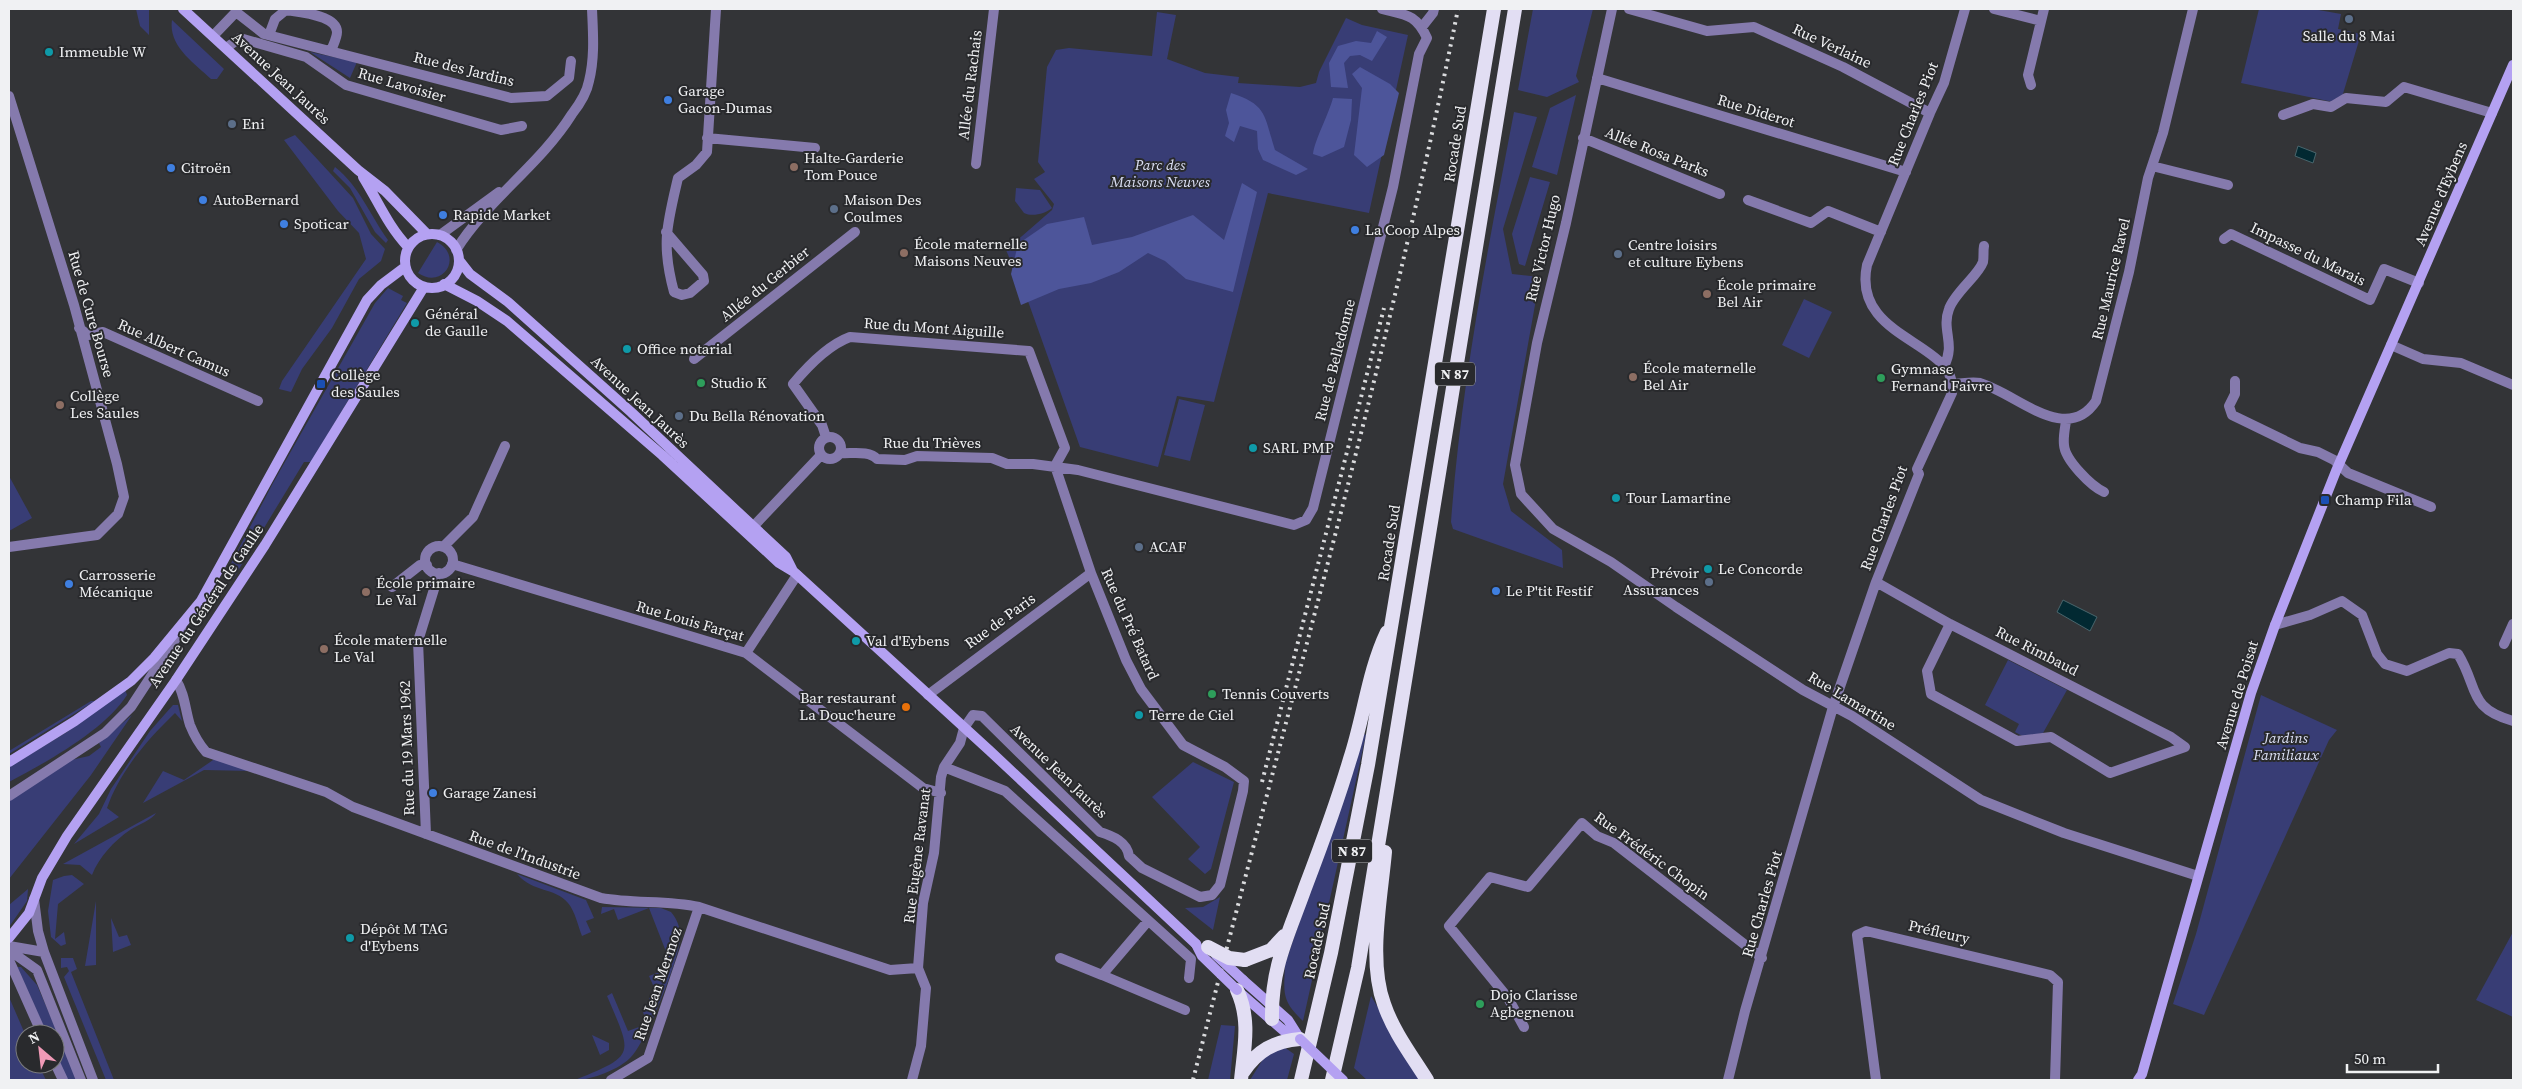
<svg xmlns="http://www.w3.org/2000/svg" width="2522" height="1089" font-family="'Source Serif 4',serif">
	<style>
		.green { fill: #383d75 }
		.forest { fill: #4d559a }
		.water { fill: #022932; stroke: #49656c }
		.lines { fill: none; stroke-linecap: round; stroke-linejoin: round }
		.minor { stroke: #857aad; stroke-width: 10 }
		.tertiary { stroke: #857aad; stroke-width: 10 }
		.secondary { stroke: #b4a1f2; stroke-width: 10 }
		.trunk { stroke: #e2def3; stroke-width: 14 }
		.rail { stroke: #dadbdd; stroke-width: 4; stroke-dasharray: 2.5 5; stroke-linecap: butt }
		.secondary-bridge { stroke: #b4a1f2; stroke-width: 10 }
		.trunk-bridge { stroke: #e2def3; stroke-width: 14 }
		.service-dot { fill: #5c6f8a; stroke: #292a2d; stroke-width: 2 }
		.culture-dot { fill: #0f9aa8; stroke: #292a2d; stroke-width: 2 }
		.shop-dot { fill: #3f7fe0; stroke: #292a2d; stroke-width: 2 }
		.education-dot { fill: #8d6e63; stroke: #292a2d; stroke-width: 2 }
		.leisure-dot { fill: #2e9e5b; stroke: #292a2d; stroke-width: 2 }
		.transit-dot { fill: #1a4fb4; stroke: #292a2d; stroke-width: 2 }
		.food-dot { fill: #e8710a; stroke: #292a2d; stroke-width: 2 }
		.labels { text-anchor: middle; stroke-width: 4; stroke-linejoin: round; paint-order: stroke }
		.shield { fill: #292a2d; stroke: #b4b5b8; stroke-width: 1 }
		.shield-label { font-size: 14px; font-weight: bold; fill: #f0f1f3 }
		.poi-label { font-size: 15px; fill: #f0f1f3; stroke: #292a2d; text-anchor: start }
		.street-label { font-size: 15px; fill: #f0f1f3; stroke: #292a2d }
		.park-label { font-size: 15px; font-style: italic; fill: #dbdff4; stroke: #292a2d }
	</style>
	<rect width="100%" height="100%" fill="#333437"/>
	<path class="green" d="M136,9H149V35L140,26Z
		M1533,9H1593L1576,76L1579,82L1547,97L1518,90Z
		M2259,9H2313L2341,14L2338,29L2361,34L2342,97L2333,102L2241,83Z
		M1157,12L1176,15L1167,59L1205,73L1239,77L1238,83L1300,87L1316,83L1319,72L1346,18L1362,25L1408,35L1369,213L1268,193L1214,402L1177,396L1158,467L1080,447L1029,304L1006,250L1052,210L1054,204L1034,179L1045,172L1038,162L1047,67L1056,50L1069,48L1152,56Z
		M172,20L224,69L217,79H211C194,63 168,46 172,20Z
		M310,52L357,62L350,78Z
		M1576,95L1557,175L1532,167L1550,108Z
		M1514,112L1537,117L1503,229L1512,274L1540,277L1503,484L1511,511L1562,550L1563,568L1453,529L1451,522C1461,384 1488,248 1514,112Z
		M295,135L353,198L371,234L385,249L381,261L359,279L332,328L302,369L291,392L279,389L282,381L366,259L359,233L338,211L284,140Z
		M335,167C360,187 370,215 388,240L386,243L375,232L350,188L333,171Z
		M1530,177L1550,182L1525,266L1519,264L1512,234Z
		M1016,188L1040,190L1052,208C1045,214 1032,217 1024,213L1015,201Z
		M437,242C464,256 443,290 418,273Z
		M388,288L403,296L401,300L407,303L311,462H304L233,579L226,573L273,483L375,303Z
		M1804,299L1832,312L1809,358L1782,345Z
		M1179,399L1205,405L1190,461L1164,455Z
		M9,476L32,518L9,531Z
		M2008,660L2067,690L2043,733L2024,737L2015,732L2019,724L1985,705Z
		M125,689L127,695C105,730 45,763 9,782V767L67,732Z
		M2261,695L2337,730L2329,740L2204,1015L2173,1004L2196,934Z
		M91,701H95L9,754V751Z
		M173,705H178L182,721L175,713C147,740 120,771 107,808L119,817L74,844L99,814L111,789L150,731Z
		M132,715L91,775L9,879V800L71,760L89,756L101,747L99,743Z
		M1364,734L1366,735L1303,1021C1281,1000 1284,993 1285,964Z
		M216,758L251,771L204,770L143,803L163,771L184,780Z
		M1193,762L1234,782L1211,869L1205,874L1188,859L1200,847L1152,797Z
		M156,813C153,819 138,825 130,830C114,841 99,857 92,875L80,865L63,864Z
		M517,874L586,900L594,918L586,921L591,932L582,936C578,926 575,911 568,903C555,887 533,893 517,874Z
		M72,875L84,884L58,904L55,939L64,932L66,944L61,946L51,937L48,911L53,880L64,876Z
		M28,889L27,901L9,927V905Z
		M1220,897L1213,930L1185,908L1203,907Z
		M96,901V965L85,966Z
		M602,907L661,908L671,912C678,920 681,930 680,940C678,962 646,1042 631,1057C620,1069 592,1080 575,1080C637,1055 632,1055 607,996L612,993L628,1031L647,1024L643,1012L652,1008L649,998L657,994L649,976L672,967L649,908L618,920L614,909L601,914Z
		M111,918L119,937L127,935L131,945L113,952Z
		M2513,932V1017L2476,1000Z
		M61,958H73L77,969L71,972L114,1080H106L64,977L69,971L67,967L61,968Z
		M17,967H21L37,985L78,1080H67L55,1053V1034H47Z
		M1371,996L1422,1080H1367L1354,1068Z
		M9,997L25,1034V1064H38L46,1080H9Z
		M1221,1025L1235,1026L1230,1080H1208Z
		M592,1035L609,1043V1050L600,1055Z
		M1284,1047L1294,1054L1287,1080H1250L1265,1056Z"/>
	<path class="forest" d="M1377,31L1387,37L1372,61L1360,55L1350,56L1344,63L1348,88L1331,87L1329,63L1338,46L1356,41L1371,43Z
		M1360,67L1390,84L1399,93L1384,155L1367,167L1354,155L1362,88L1352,74Z
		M1231,93C1268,105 1264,116 1275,150L1308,169L1296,175L1263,160L1258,149L1257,131L1240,126L1234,142L1225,136L1229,123L1226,110Z
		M1333,98L1352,99L1351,120L1344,147L1322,157L1313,154C1315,139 1328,116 1333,98Z
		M1242,183L1257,192L1233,292L1186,279L1165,261L1148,253L1119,272L1091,283L1059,289L1021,305L1011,274L1018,244L1047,224L1084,217L1092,245L1132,237L1193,215L1224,240Z"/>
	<path class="water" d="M2298,146L2316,153L2313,163L2295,156Z
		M2063,600L2097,617L2090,631L2057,612Z"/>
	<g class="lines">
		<path class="minor" d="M1612,9L1566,223L1537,343L1515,465L1521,494L1553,529L1611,562L1676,607L1803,690L1852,716L1981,800L2064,833L2198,876
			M1629,9L1707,31L1754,27L1843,67L1930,113
			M1994,9L2041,21
			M1422,27L1433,13L1434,9
			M269,35L275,19L286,10C299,12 337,15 337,32C337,38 333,45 331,51
			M213,36L236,12L264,34L511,98L547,96L569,78L571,61
			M226,48L240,38L306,57L346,85L501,130L522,126
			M1597,78L1906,172
			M2031,85L2028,75L2044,9
			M9,96L74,305L117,464L124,497L118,514L97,535L9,547
			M2283,115L2313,104L2331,107L2346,98L2386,102L2404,87L2492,113
			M707,138L815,148
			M1583,138L1720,194
			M976,164L994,9
			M2152,166L2228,185
			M1748,200L1811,223L1828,211L1881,232
			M666,232L703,275L704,281L690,293L682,295L674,292C661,244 667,225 678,178L696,165L707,152L716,9
			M2224,239L2231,234L2370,300L2384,269L2419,283
			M79,328L88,335L103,332L258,401
			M2391,345L2423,359L2461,363L2513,385
			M694,359L855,232
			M1944,366C1956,344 1941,330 1949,309C1955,292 1978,276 1983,262C1984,257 1983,251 1984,246
			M2235,381V394L2229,406L2232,415L2300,448L2318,452L2334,460L2348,473L2431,507
			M1953,384C1961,384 1971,381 1980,383C2016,393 2066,446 2096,401L2129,272L2148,178L2163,133L2193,9
			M2066,421C2065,428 2063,437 2064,445C2065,460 2091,486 2104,492
			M819 448a11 11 0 1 1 22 0a11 11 0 1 1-22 0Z
			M826,437L822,425L793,384C808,366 828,345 850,337L1029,351L1065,448L1055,466
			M840,453C851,454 869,450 877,459L905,460L917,456L992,458L1007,464H1033L1078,470L1294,525L1306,520L1313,508L1393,187L1419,54L1427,38C1416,14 1406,15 1382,9
			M749,531L821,455
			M425 560a14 14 0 1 1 28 0a14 14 0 1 1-28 0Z
			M443,547L473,517L505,446
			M452,564L746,653L923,788L941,793
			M1876,582L1950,624L2171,737L2185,747
			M392,587L420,565H427
			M1950,624L1927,671L1931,694L2017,741L2051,737L2110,773L2185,747
			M2275,625L2310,615L2342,601L2362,615L2377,654L2385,664L2407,671L2449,653L2458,654C2479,688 2467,708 2513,721
			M2504,644L2513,624
			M746,653L797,575
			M176,680C185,694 185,709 190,725C194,735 199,744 206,752L326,792L353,807L601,898C634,904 667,900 699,907L890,970L918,968
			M928,695L1091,573
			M944,767L1005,791L1191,959L1189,978
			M9,796L105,733L131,707L182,629
			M426,834L418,641L439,573
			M34,899L38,931L44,952L93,1080
			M1148,921L1102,975L1185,1010
			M9,946L44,952
			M9,950L37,970L81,1080
			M1060,958L1102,975
			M9,960L42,1034
			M1524,1027L1508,998L1449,926L1490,877L1528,887L1582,823L1597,836L1614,843L1762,958
			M55,1063L63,1080
			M611,1080L648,1058L699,907
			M912,1080L921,1046L926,988L918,968L923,903L934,853L941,777L944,767L960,743L964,728L973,715L982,716L1100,832C1113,836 1127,842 1129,856L1142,868L1200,897L1212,895L1220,885L1243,791L1244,781L1225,767L1183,745L1141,689L1126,660L1091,573L1055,466
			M1728,1080L1745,1011L1833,707L1876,582L1919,474L1917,469L1952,393C1960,341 1851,341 1867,265L1930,113L1944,83L1965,9
			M1876,1080L1857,935L1866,931L2050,975L2058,982L2055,1080"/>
		<path class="tertiary" d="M440,235L499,192
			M456,250C488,199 540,165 572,114C579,105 587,92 589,81C595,57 593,33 592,9"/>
		<path class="secondary" d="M183,9L358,170L385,191L427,234
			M363,177C378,201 388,226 408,247
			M405 261a27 27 0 1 1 54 0a27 27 0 1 1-54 0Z
			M459,260L470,274L508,302L631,412L786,557L793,571
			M444,284L477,301L507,321L662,455L779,563L794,572L990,751L1196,944
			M9,762L75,721L131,681L154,658L201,601L367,300L381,285L405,267
			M9,938L29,913L42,878L67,836L176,680L265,545L424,287
			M1243,980L1288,1020L1300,1039
			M1238,991L1284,1031L1299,1039
			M2138,1080L2142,1074L2251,693L2275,625L2336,471L2513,65"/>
		<path class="trunk" d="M1385,852C1381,897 1368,961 1384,1004C1393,1031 1412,1056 1427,1080
			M1245,960L1271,950L1284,936
			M1237,990C1251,1020 1244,1049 1241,1080
			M1272,1019C1271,967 1288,936 1305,888C1321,846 1337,803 1350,759C1364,717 1368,672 1387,632
			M1243,1072C1257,1051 1274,1041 1300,1039
			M1301,1080L1331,953L1368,765L1494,9
			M1332,1080L1358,968L1515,9"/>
		<path class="rail" d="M1262,782L1384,308
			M1193,1080C1283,723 1386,370 1458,9"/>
		<path class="secondary-bridge" d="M1196,944L1202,956L1237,990
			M1216,955L1243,980
			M1300,1039L1343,1080"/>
		<path class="trunk-bridge" d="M1208,947L1229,958L1245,960"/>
	</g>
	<g class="service-dot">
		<circle cx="2349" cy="19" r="5"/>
		<circle cx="232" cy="124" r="5"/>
		<circle cx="834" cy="209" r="5"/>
		<circle cx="1618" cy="254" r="5"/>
		<circle cx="679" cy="416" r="5"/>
		<circle cx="1139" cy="547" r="5"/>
		<circle cx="1709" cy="582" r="5"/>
	</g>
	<g class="culture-dot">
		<circle cx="49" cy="52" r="5"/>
		<circle cx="415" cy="323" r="5"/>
		<circle cx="627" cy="349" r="5"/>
		<circle cx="1253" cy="448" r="5"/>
		<circle cx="1616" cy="498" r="5"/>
		<circle cx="1708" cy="569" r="5"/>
		<circle cx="856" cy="641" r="5"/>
		<circle cx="1139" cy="715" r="5"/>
		<circle cx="350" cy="938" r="5"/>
	</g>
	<g class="shop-dot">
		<circle cx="668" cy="100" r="5"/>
		<circle cx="171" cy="168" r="5"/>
		<circle cx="203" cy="200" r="5"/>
		<circle cx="443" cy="215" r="5"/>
		<circle cx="284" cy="224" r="5"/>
		<circle cx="1355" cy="230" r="5"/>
		<circle cx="69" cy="584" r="5"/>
		<circle cx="1496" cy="591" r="5"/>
		<circle cx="433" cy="793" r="5"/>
	</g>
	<g class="education-dot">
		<circle cx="794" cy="167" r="5"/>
		<circle cx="904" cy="253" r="5"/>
		<circle cx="1707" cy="294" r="5"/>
		<circle cx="1633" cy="377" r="5"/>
		<circle cx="60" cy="405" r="5"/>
		<circle cx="366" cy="592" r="5"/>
		<circle cx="324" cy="649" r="5"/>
	</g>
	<g class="leisure-dot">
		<circle cx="1881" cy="378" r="5"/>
		<circle cx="701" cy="383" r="5"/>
		<circle cx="1212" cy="694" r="5"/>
		<circle cx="1480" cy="1004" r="5"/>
	</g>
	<g class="transit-dot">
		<rect x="316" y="379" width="10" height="10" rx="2.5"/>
		<rect x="2320" y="495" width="10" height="10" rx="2.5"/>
	</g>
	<circle class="food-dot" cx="906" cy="707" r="5"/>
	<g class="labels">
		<g class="shield">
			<rect x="1435" y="362.5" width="40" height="23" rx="4"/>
			<rect x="1332" y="839.5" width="40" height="23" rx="4"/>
		</g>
		<g class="shield-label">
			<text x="1455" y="379">N 87</text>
			<text x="1352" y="856">N 87</text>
		</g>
		<g class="poi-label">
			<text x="2349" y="41" text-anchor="middle">Salle du 8 Mai</text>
			<text x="59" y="57">Immeuble W</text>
			<text x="678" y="96">Garage<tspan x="678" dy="17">Gacon-Dumas</tspan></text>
			<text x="242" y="129">Eni</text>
			<text x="804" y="163">Halte-Garderie<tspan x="804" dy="17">Tom Pouce</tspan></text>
			<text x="181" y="173">Citroën</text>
			<text x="213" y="205">AutoBernard</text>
			<text x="844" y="205">Maison Des<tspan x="844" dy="17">Coulmes</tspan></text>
			<text x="453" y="220">Rapide Market</text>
			<text x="294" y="229">Spoticar</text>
			<text x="1365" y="235">La Coop Alpes</text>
			<text x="914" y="249">École maternelle<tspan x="914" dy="17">Maisons Neuves</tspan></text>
			<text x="1628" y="250">Centre loisirs<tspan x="1628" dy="17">et culture Eybens</tspan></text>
			<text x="1717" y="290">École primaire<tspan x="1717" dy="17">Bel Air</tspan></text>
			<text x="425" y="319">Général<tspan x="425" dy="17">de Gaulle</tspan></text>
			<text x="637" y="354">Office notarial</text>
			<text x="1643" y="373">École maternelle<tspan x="1643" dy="17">Bel Air</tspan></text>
			<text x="1891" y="374">Gymnase<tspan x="1891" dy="17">Fernand Faivre</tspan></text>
			<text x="331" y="380">Collège<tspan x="331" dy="17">des Saules</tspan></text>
			<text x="711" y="388">Studio K</text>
			<text x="70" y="401">Collège<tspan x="70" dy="17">Les Saules</tspan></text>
			<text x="689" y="421">Du Bella Rénovation</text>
			<text x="1263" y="453">SARL PMP</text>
			<text x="1626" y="503">Tour Lamartine</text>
			<text x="2335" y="505">Champ Fila</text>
			<text x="1149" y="552">ACAF</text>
			<text x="1718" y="574">Le Concorde</text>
			<text x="1699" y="578" text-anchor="end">Prévoir<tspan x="1699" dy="17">Assurances</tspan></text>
			<text x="79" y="580">Carrosserie<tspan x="79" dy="17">Mécanique</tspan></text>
			<text x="376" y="588">École primaire<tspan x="376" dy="17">Le Val</tspan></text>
			<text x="1506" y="596">Le P'tit Festif</text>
			<text x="334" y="645">École maternelle<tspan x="334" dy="17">Le Val</tspan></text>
			<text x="866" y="646">Val d'Eybens</text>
			<text x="1222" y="699">Tennis Couverts</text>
			<text x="896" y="703" text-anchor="end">Bar restaurant<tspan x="896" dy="17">La Douc'heure</tspan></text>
			<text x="1149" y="720">Terre de Ciel</text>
			<text x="443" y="798">Garage Zanesi</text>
			<text x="360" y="934">Dépôt M TAG<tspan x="360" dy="17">d'Eybens</tspan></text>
			<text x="1490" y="1000">Dojo Clarisse<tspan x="1490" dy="17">Agbegnenou</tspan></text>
		</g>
		<g class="street-label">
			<text transform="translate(1832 46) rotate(25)" y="5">Rue Verlaine</text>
			<text transform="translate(464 69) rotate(14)" y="5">Rue des Jardins</text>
			<text transform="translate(281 78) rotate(43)" y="5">Avenue Jean Jaurès</text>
			<text transform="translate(402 85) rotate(16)" y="5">Rue Lavoisier</text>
			<text transform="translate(970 85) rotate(-83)" y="5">Allée du Rachais</text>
			<text transform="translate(1756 111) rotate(17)" y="5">Rue Diderot</text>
			<text transform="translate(1913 114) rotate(-68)" y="5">Rue Charles Piot</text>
			<text transform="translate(1455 144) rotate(-81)" y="5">Rocade Sud</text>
			<text transform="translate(1657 152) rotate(22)" y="5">Allée Rosa Parks</text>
			<text transform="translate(2441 194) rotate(-67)" y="5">Avenue d'Eybens</text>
			<text transform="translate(1543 248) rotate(-77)" y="5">Rue Victor Hugo</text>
			<text transform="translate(2308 254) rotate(26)" y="5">Impasse du Marais</text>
			<text transform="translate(2111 279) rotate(-77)" y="5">Rue Maurice Ravel</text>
			<text transform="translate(765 284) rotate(-39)" y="5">Allée du Gerbier</text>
			<text transform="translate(91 314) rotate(74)" y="5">Rue de Cure Bourse</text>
			<text transform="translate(934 328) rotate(4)" y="5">Rue du Mont Aiguille</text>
			<text transform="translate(174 348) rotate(24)" y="5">Rue Albert Camus</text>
			<text transform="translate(1335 360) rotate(-76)" y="5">Rue de Belledonne</text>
			<text transform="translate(640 402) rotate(43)" y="5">Avenue Jean Jaurès</text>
			<text x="932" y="448">Rue du Trièves</text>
			<text transform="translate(1884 518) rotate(-70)" y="5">Rue Charles Piot</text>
			<text transform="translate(1389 543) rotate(-81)" y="5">Rocade Sud</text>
			<text transform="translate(206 606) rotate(-56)" y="5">Avenue du Général de Gaulle</text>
			<text transform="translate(690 621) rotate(16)" y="5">Rue Louis Farçat</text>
			<text transform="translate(1000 621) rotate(-36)" y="5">Rue de Paris</text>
			<text transform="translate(1130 624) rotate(66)" y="5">Rue du Pré Batard</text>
			<text transform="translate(2037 651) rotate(27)" y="5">Rue Rimbaud</text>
			<text transform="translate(2237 695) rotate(-73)" y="5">Avenue de Poisat</text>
			<text transform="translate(1852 701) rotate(31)" y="5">Rue Lamartine</text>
			<text transform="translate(407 748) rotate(-92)" y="5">Rue du 19 Mars 1962</text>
			<text transform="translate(1059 771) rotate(44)" y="5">Avenue Jean Jaurès</text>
			<text transform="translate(525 855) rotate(20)" y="5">Rue de l'Industrie</text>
			<text transform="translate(917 856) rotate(-83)" y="5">Rue Eugène Ravanat</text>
			<text transform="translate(1652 856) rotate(36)" y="5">Rue Frédéric Chopin</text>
			<text transform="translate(1762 904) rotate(-74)" y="5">Rue Charles Piot</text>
			<text transform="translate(1939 932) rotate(13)" y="5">Préfleury</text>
			<text transform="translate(1317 941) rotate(-78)" y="5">Rocade Sud</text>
			<text transform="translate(658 984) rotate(-71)" y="5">Rue Jean Mermoz</text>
		</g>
		<g class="park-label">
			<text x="1160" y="170">Parc des<tspan x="1160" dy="17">Maisons Neuves</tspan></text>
			<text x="2286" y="743">Jardins<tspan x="2286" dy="17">Familiaux</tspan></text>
		</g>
	</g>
	<rect width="2522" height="1089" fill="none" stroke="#f0f1f3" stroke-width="20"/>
	<g transform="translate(40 1049) rotate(332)"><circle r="24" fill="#292a2d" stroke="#797a7c"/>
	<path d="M0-4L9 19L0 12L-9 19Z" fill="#f09ab7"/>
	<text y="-8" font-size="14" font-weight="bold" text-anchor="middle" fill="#f0f1f3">N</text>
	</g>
	<path d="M2347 1064v8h91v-8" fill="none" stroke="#f0f1f3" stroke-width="2.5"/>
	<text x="2354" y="1064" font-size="15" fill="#f0f1f3" stroke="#292a2d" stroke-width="4" paint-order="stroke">50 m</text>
</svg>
